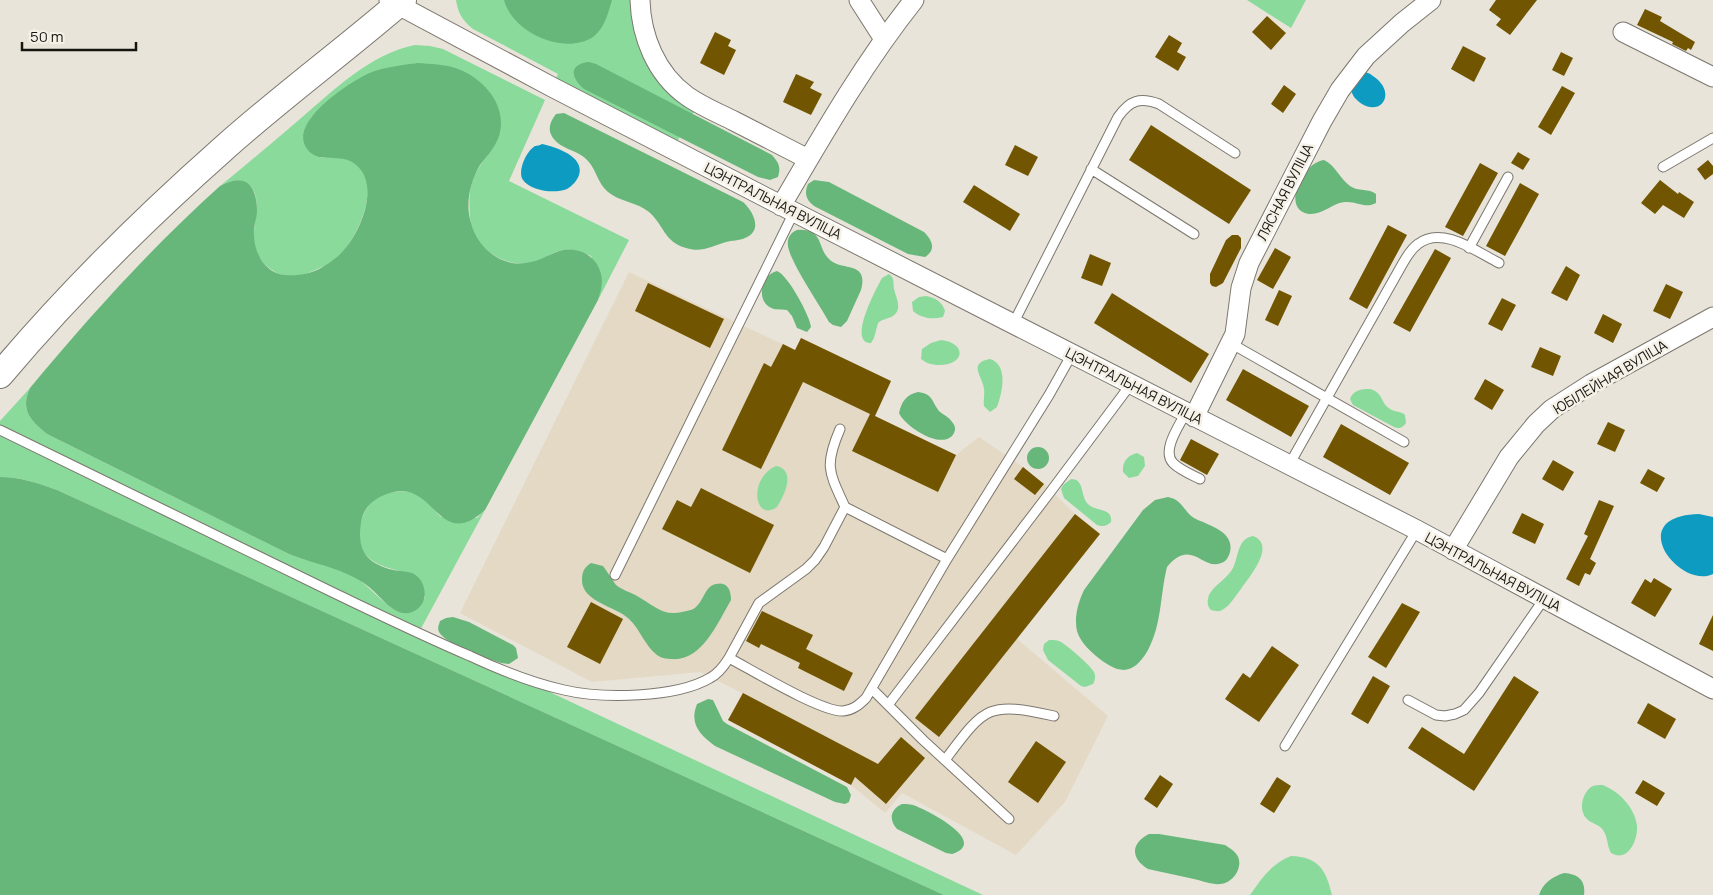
<svg xmlns="http://www.w3.org/2000/svg" width="1713" height="895" font-family="Manrope,sans-serif">
	<style>
		.industrial { fill: #e4d9c5 }
		.green { fill: #8ada9c }
		.forest { fill: #67b77a }
		.water { fill: #0e9bc2 }
		.building { fill: #715501 }
		.lines { fill: none; stroke-linecap: round; stroke-linejoin: round }
		.service-casing { stroke: #7c776e; stroke-width: 11 }
		.minor-casing { stroke: #7c776e; stroke-width: 21 }
		.secondary-casing { stroke: #7c776e; stroke-width: 28 }
		.service { stroke: #fff; stroke-width: 9 }
		.minor { stroke: #fff; stroke-width: 19 }
		.secondary { stroke: #fff; stroke-width: 26 }
		.labels { text-anchor: middle; stroke-width: 5; stroke-linejoin: round; paint-order: stroke }
		.street-label { font-size: 14px; fill: #171512; stroke: #f6f1e7 }
	</style>
	<rect width="100%" height="100%" fill="#e8e4d9"/>
	<path class="industrial" d="M629,272L795,350L801,338L891,381L875,416L956,455L979,437L1023,467L1044,484L1075,514L1100,534L1016,638L1108,716L1065,802L1016,855L902,793L885,813L851,785L728,720L742,693L700,672L592,682L460,613Z"/>
	<path class="green" d="M456,0H640L645,32L699,103L673,149L552,87L558,74L473,29C462,20 458,13 456,0Z
		M1247,0H1306L1291,28Z
		M415,45L430,46L443,49L545,100L509,181L629,240L598,300L602,282L591,256C582,252 573,248 562,250C551,253 541,261 530,263C502,267 472,247 470,218C468,186 471,176 491,151L417,63C369,70 344,83 311,118L321,158C329,158 339,156 347,159C388,173 359,237 338,257C330,264 318,269 308,273C297,277 285,277 275,272C267,267 258,259 256,250C254,244 253,236 254,231C255,216 262,195 248,184C238,177 230,181 220,186C247,164 273,142 300,119C334,90 370,54 415,45Z
		M889,274C895,279 893,283 894,289C896,298 903,309 893,316C888,319 882,319 878,323L874,338L871,343C847,343 876,289 882,278Z
		M926,296C935,298 942,301 945,311L943,317C932,320 921,318 913,311L912,302L919,297Z
		M941,340C968,343 965,367 936,365C930,364 926,363 921,359L922,349L931,343Z
		M990,359C1009,365 1002,393 997,407L990,412L984,406C983,400 985,395 984,389C983,377 967,363 990,359Z
		M30,388C20,410 30,420 47,434L289,554C310,563 335,565 355,577C368,585 389,610 401,612C414,614 419,608 425,597L412,574C397,570 381,568 369,558C355,546 358,522 367,508C376,492 403,487 419,495C427,500 434,510 441,517L477,518L485,510L418,634L507,672L983,895H944L57,490C38,483 20,477 0,477V421Z
		M1370,389C1384,393 1380,403 1390,409C1395,412 1401,411 1405,415L1406,423C1402,428 1400,429 1394,427L1353,405L1350,399C1353,390 1361,389 1370,389Z
		M1137,453L1144,457L1145,466L1138,476L1129,478L1123,472C1122,462 1128,455 1137,453Z
		M776,466C797,470 784,496 777,507C754,523 748,478 776,466Z
		M1071,479C1085,479 1080,496 1088,504C1095,512 1113,507 1111,522C1107,526 1103,527 1097,525L1064,498L1061,489L1063,485Z
		M1253,536C1277,545 1249,577 1241,589C1236,595 1230,606 1222,610C1219,612 1215,611 1211,610C1207,606 1207,601 1209,595C1214,585 1227,579 1233,568C1239,556 1237,539 1253,536Z
		M1049,640C1054,640 1057,640 1061,642C1069,647 1090,665 1094,672C1096,677 1095,680 1093,684L1085,687L1081,686L1048,660L1043,650L1044,644Z
		M1603,785C1611,789 1619,793 1625,801C1631,807 1636,817 1637,826C1638,840 1628,863 1611,853C1607,846 1608,837 1603,830C1599,824 1592,824 1587,819C1578,811 1582,794 1591,787C1594,785 1599,785 1603,785Z
		M1291,856C1319,857 1326,870 1332,895H1250C1262,878 1271,864 1291,856Z"/>
	<path class="forest" d="M504,0H612C608,13 605,28 593,37C564,56 512,32 504,0Z
		M589,62L596,64L772,155C779,163 781,167 778,177L770,180L758,177L584,89C570,77 569,64 589,62Z
		M417,63C430,64 445,64 458,69C485,79 508,107 499,136C495,148 487,156 480,165C470,182 465,204 471,223C478,250 504,269 531,262C542,260 553,252 563,250C584,247 601,260 602,281C602,287 600,294 598,300L485,510C437,554 435,475 387,494C373,499 363,508 361,523C357,548 365,562 389,569C396,571 405,571 412,573C426,579 430,601 416,610C397,622 382,597 369,587C345,568 316,565 289,554L47,434C30,420 20,410 30,388C89,317 151,248 220,186C245,172 257,185 257,211C257,219 253,226 254,234C254,252 264,273 285,275C298,276 310,274 321,268C326,265 332,261 337,257C358,240 383,185 355,164C340,152 319,165 307,149C287,122 352,80 372,72C386,67 402,65 417,63Z
		M564,113L743,202C754,212 763,231 745,238C739,241 732,240 726,242C712,246 702,253 686,248C664,242 664,225 649,212C637,202 620,202 608,192C597,183 596,167 585,158C576,150 561,149 553,138C547,130 550,121 556,114Z
		M1324,160C1336,166 1340,179 1350,186C1358,192 1369,188 1376,194V203C1365,209 1357,201 1345,202C1332,203 1323,215 1309,214C1280,210 1303,162 1324,160Z
		M814,180L829,182L924,232C933,241 936,250 925,257L908,254L814,206C806,200 804,193 808,184Z
		M797,230C824,228 817,248 829,259C842,272 869,260 861,290L847,321L841,327L833,325L829,322C820,305 790,262 788,246C787,238 790,233 797,230Z
		M777,271C788,275 810,316 811,327L807,332L797,328L792,316L787,310C780,309 774,311 768,306C756,297 763,274 777,271Z
		M918,392C934,394 931,402 940,412C944,415 949,417 952,422C955,425 956,429 954,433C944,452 905,427 899,413C902,401 906,395 918,392Z
		M1027 458a11 11 0 1 1 22 0a11 11 0 1 1-22 0Z
		M0,477C20,477 38,483 57,490L944,895H0Z
		M1168,497C1183,500 1183,511 1194,518C1207,525 1235,531 1230,552C1229,556 1226,562 1221,563C1203,571 1191,537 1167,567C1160,595 1162,624 1148,650C1132,678 1117,673 1096,656C1088,649 1080,641 1077,631C1074,617 1078,603 1084,590L1143,510L1155,500Z
		M591,563L603,566C608,572 611,579 616,585C622,590 630,592 637,596C652,604 663,617 682,612C687,611 693,610 696,607C704,600 705,586 716,584C728,581 731,591 731,600C718,622 702,662 671,659C667,659 661,658 657,655C645,646 640,629 629,619C616,606 581,602 582,579C582,571 585,567 591,563Z
		M453,617L469,622L513,645L516,648L518,658L509,664L501,663C488,659 445,644 439,632C437,628 439,625 440,621L446,618Z
		M708,699L713,700L723,721L727,724L847,787L851,795L849,802L845,804L835,802L715,746C700,735 689,724 697,704Z
		M902,804C908,804 912,804 918,807C930,812 989,842 952,854L946,853L897,829C888,819 891,809 902,804Z
		M1149,834H1159L1225,845C1233,850 1241,855 1239,866C1238,874 1230,883 1221,884C1212,885 1203,881 1194,879C1179,876 1163,872 1148,869C1130,858 1131,843 1149,834Z
		M1564,873C1578,874 1586,880 1584,895H1539C1543,883 1552,877 1564,873Z"/>
	<path class="water" d="M1362,72C1367,72 1369,73 1373,76C1397,92 1382,116 1362,104C1355,99 1352,96 1351,88Z
		M542,144C555,147 585,156 579,175C577,181 572,186 567,189C555,194 531,191 523,180C517,172 526,151 535,146C536,146 541,145 542,144Z
		M1699,514L1713,517V574C1680,590 1622,516 1699,514Z"/>
	<path class="building" d="M1496,0H1537L1510,35L1496,25L1501,19L1489,10Z
		M1645,9L1662,17L1660,21L1695,42L1691,50L1688,48L1686,51L1672,44L1673,42L1637,25Z
		M1267,16L1286,33L1271,50L1252,32Z
		M715,32L731,40L728,46L736,50L724,75L700,63Z
		M1169,35L1182,43L1177,52L1186,57L1178,71L1155,57Z
		M1463,46L1486,58L1474,82L1451,69Z
		M1561,52L1573,58L1564,76L1552,70Z
		M796,74L814,82L810,88L822,94L811,115L783,102Z
		M1284,85L1296,94L1283,113L1271,104Z
		M1562,86L1575,93L1551,135L1538,127Z
		M1151,125L1251,190L1229,224L1129,160Z
		M1015,145L1038,157L1028,176L1005,165Z
		M1518,152L1530,159L1523,170L1511,163Z
		M1708,160L1713,166V174L1705,180L1697,169Z
		M1480,163L1498,173L1463,236L1445,227Z
		M1660,180L1678,194L1679,192L1694,202L1684,218L1663,205L1655,214L1641,203Z
		M1520,183L1539,194L1505,256L1486,246Z
		M974,185L1020,214L1010,231L963,202Z
		M1388,225L1407,235L1367,309L1349,299Z
		M1232,235H1238L1241,238V248L1223,283L1216,287L1212,286L1210,283V274L1226,240Z
		M1275,248L1291,257L1273,289L1257,280Z
		M1435,249L1451,258L1410,332L1393,323Z
		M1090,254L1111,263L1102,286L1081,278Z
		M1566,266L1580,275L1567,301L1551,293Z
		M648,283L724,319L710,348L635,311Z
		M1666,284L1683,292L1670,319L1653,311Z
		M1279,290L1292,296L1278,326L1265,320Z
		M1112,293L1209,354L1191,383L1094,323Z
		M1502,298L1516,305L1502,331L1488,324Z
		M1603,314L1622,324L1613,343L1594,333Z
		M801,338L891,381L875,416L956,455L938,492L852,451L870,414L803,382L761,469L722,450L764,363L771,367L783,344L795,350Z
		M1540,347L1561,356L1553,376L1531,367Z
		M1243,369L1309,406L1291,437L1226,400Z
		M1485,379L1504,390L1492,410L1474,399Z
		M1608,422L1625,430L1615,452L1597,444Z
		M1341,424L1409,463L1390,495L1323,457Z
		M1191,439L1219,454L1207,475L1180,460Z
		M1553,460L1574,472L1563,491L1542,479Z
		M1023,467L1044,484L1035,495L1014,479Z
		M1648,469L1665,478L1657,492L1640,483Z
		M701,488L774,525L750,573L662,529L677,500L691,507Z
		M1599,500L1614,506L1590,559L1596,563L1590,575L1585,573L1579,586L1566,579L1588,536L1584,534Z
		M1522,513L1544,524L1535,544L1512,533Z
		M1075,514L1100,534L939,737L915,718Z
		M1654,578L1672,589L1655,617L1631,603L1645,579L1651,583Z
		M591,602L623,619L600,664L567,647Z
		M1402,603L1420,612L1386,668L1368,657Z
		M762,611L813,635L806,649L853,673L844,691L798,668L800,663L761,644L759,648L746,641Z
		M1713,615V651L1699,644Z
		M1272,646L1299,665L1259,722L1225,699L1243,673L1250,678Z
		M1373,676L1390,686L1368,724L1351,714Z
		M1514,676L1539,692L1474,791L1408,748L1422,727L1464,754Z
		M743,693L878,764L901,737L925,758L886,804L855,777L851,785L728,720Z
		M1648,703L1676,719L1665,739L1637,723Z
		M1036,741L1066,762L1038,803L1008,782Z
		M1160,775L1173,784L1157,808L1144,799Z
		M1277,777L1291,786L1274,813L1260,804Z
		M1643,780L1665,793L1657,806L1635,793Z"/>
	<g class="lines">
		<g class="service-casing">
			<path id="service" d="M1663,167L1713,138
				M1091,169L1194,234
				M1469,248L1508,177
				M1013,324L1118,117C1130,100 1140,97 1159,104L1235,153
				M1232,344L1404,442
				M1186,412C1180,425 1161,450 1173,463C1180,470 1192,475 1200,479
				M840,429C824,466 829,472 845,507
				M0,430C111,484 221,538 332,592C378,614 423,636 470,656C500,670 532,683 564,690C602,699 676,698 710,678C718,674 724,666 729,658C752,670 821,712 843,711C853,710 859,705 866,698L947,559L1049,395L1072,354
				M1289,465L1403,263C1407,256 1411,249 1418,244C1442,225 1477,252 1499,263
				M615,575L794,212
				M729,658L759,603L806,569L815,560L824,547L845,507L947,559
				M872,689L923,740L1009,819
				M1408,700L1436,715L1445,716L1455,714L1464,710L1479,693L1544,599
				M888,705L1051,491L1131,384
				M1285,746L1417,530
				M945,760C985,707 987,701 1054,716"/>
		</g>
		<g class="minor-casing">
			<path id="minor" d="M389,0L552,87L794,212L1417,530L1713,689
				M640,0C641,36 656,74 687,96C701,106 718,113 734,121C759,134 783,146 808,159
				M859,0L884,39
				M1623,32L1713,77
				M781,206C822,136 863,64 914,0
				M1194,417L1235,334L1241,288L1249,263L1322,121L1340,90L1366,56L1402,23L1431,0
				M1453,550L1509,457L1536,424L1552,409L1591,384L1713,317"/>
		</g>
		<g class="secondary-casing">
			<path id="secondary" d="M0,375C68,294 144,219 223,149C281,97 344,51 403,0"/>
		</g>
		<use href="#service" class="service"/>
		<use href="#minor" class="minor"/>
		<use href="#secondary" class="secondary"/>
	</g>
	<g class="labels">
		<g class="street-label">
			<text transform="translate(1285 192) rotate(-63)" y="5">ЛЯСНАЯ ВУЛІЦА</text>
			<text transform="translate(773 201) rotate(27)" y="5">ЦЭНТРАЛЬНАЯ ВУЛІЦА</text>
			<text transform="translate(1610 377) rotate(-31)" y="5">ЮБІЛЕЙНАЯ ВУЛІЦА</text>
			<text transform="translate(1134 386) rotate(27)" y="5">ЦЭНТРАЛЬНАЯ ВУЛІЦА</text>
			<text transform="translate(1493 572) rotate(28)" y="5">ЦЭНТРАЛЬНАЯ ВУЛІЦА</text>
		</g>
	</g>
	<path d="M22 42v8h114v-8" fill="none" stroke="#171512" stroke-width="2.5"/>
	<text x="30" y="42" font-size="15" fill="#171512" stroke="#f6f1e7" stroke-width="4" paint-order="stroke">50 m</text>
</svg>
